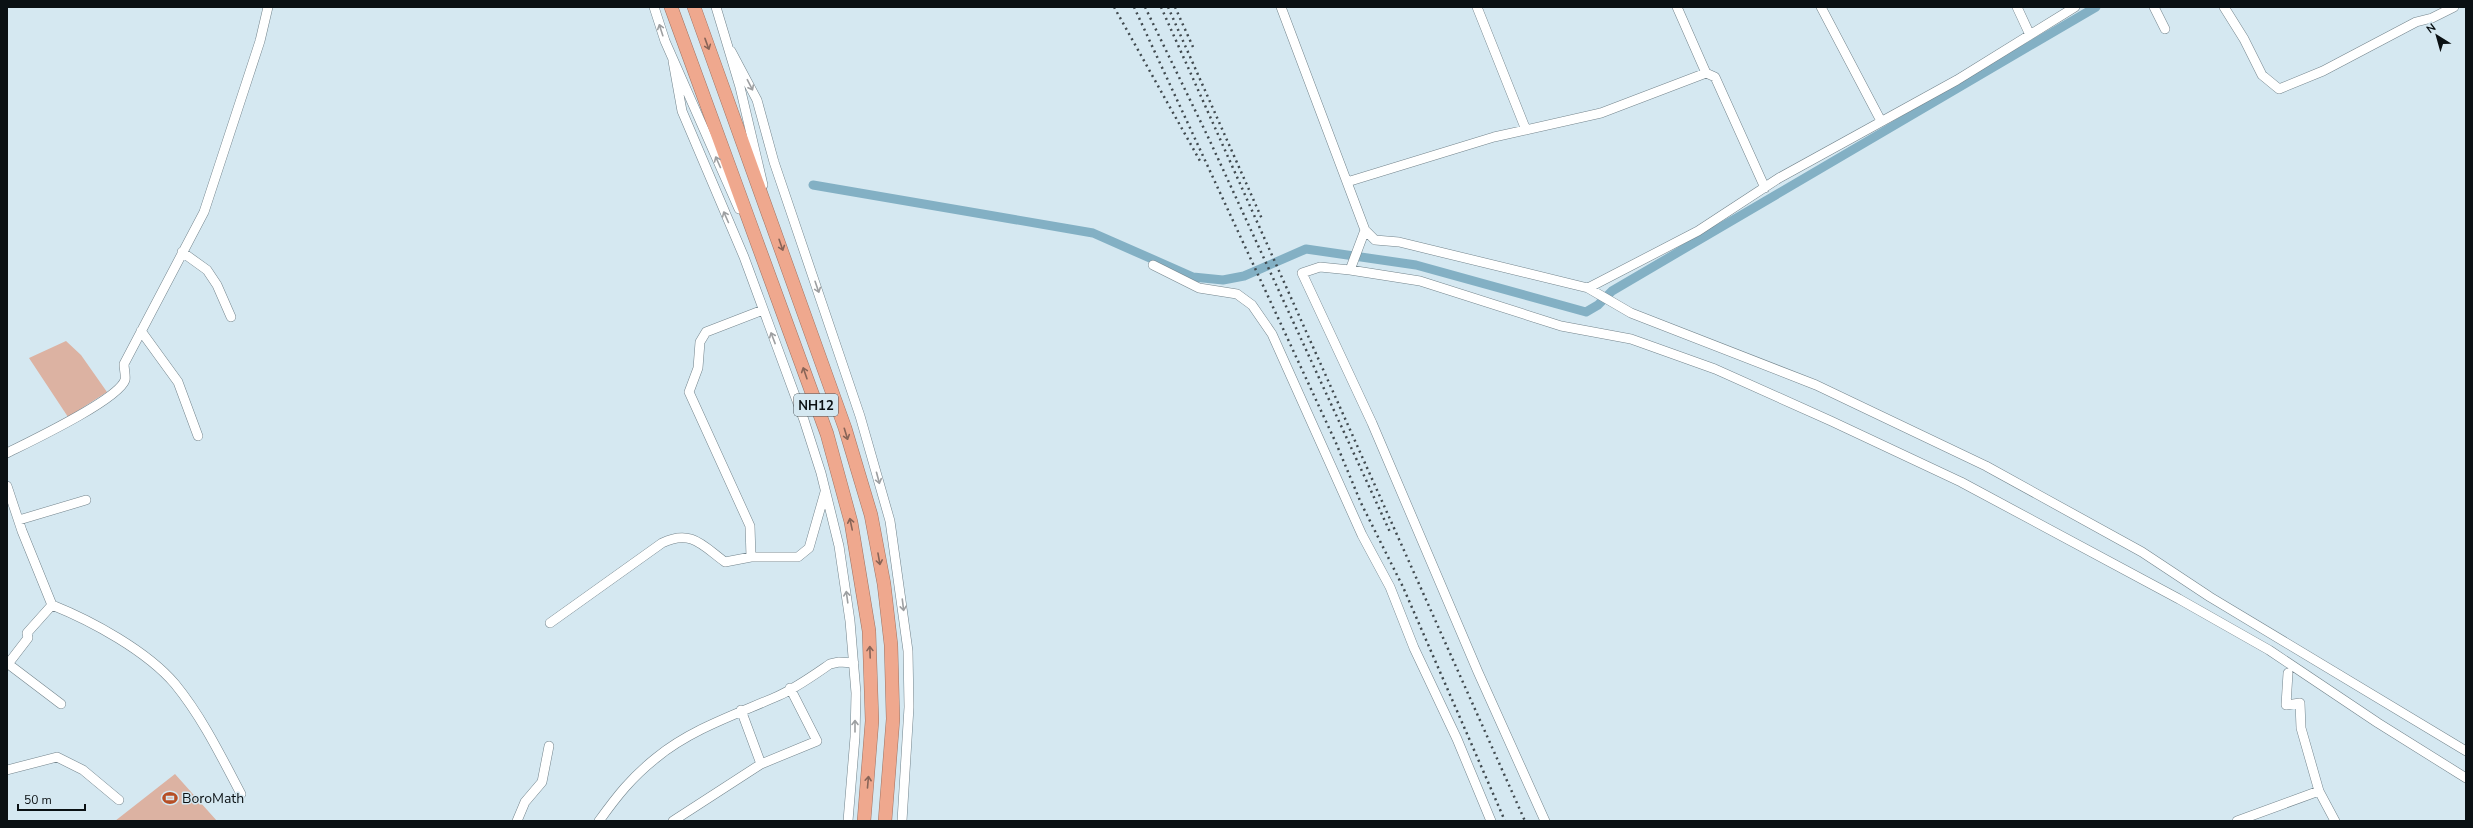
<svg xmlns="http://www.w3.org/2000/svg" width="2473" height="828" font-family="'Nunito Sans',sans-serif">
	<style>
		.green { fill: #dcb2a2 }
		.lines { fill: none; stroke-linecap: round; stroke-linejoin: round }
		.canal { stroke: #83b0c4; stroke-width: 9 }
		.minor-casing { stroke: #73848c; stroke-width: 10 }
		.highway-casing { stroke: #9f7363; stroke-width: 14 }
		.minor { stroke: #fff; stroke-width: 9 }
		.highway { stroke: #efa88e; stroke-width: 13 }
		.rail { stroke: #414a4f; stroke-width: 2.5; stroke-dasharray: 2 4; stroke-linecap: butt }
		.oneway { stroke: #9d9fa1 }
		.oneway2 { stroke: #886457 }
		.labels { text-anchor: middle; stroke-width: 3; stroke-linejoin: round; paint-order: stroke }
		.shield { fill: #d5e8f1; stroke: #475156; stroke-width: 1 }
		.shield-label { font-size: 13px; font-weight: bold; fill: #0a1013 }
		.poi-label { font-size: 14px; fill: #0a1013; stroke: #d5e8f1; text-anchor: start }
	</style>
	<rect width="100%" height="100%" fill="#d5e8f1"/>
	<path class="green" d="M66,341L81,355L107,392L68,417L29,358Z
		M175,774L217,821H115Z"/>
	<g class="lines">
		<path class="canal" d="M813,185L1093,233L1193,277L1223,280L1244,276L1306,249L1416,265L1586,312L1598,305L1612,291L2096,7"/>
		<g class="minor-casing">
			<path id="minor" d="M654,7L665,41L739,209
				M716,7L740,87L763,185
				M1281,7L1365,230L1375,240L1399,242L1588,288L1631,313L1816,385L1986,466L2142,552L2210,597L2466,751
				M1477,7L1526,130
				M1677,7L1706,73L1715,77L1765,188
				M1821,7L1881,121
				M2017,7L2030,35
				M2154,7L2165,29
				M2224,7L2244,39L2262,75L2279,89L2323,71L2416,22L2432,18L2454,7
				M731,51L757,100L774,162L860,416L890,521L908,651L909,707L902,821
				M673,61L682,111L744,257L804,420L821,473L839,546L850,621L856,693L855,737L848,821
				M1347,182L1494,137L1601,113L1706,73
				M182,252L207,270L217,285L231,317
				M1153,265L1199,288L1237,294L1252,305L1272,334L1362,535L1390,587L1414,648L1457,739L1491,821
				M1350,270L1365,230
				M1588,288L1698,231L1779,178L1957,80L2075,7
				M141,331L178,382L198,436
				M7,453C29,442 118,400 125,380C126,376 124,369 124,364L204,212L260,41L268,7
				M7,486L22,531L52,605L27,633L28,638L8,664
				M19,520L86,500
				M751,557L750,526L689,392L698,368L700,342L706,332L763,310
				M52,605C92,621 147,651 175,684C202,717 221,756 241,794
				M550,623L662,543C691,529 702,545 725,562L751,557H798L809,548L825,492
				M7,663L61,704
				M2288,673L2286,705L2300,703L2301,728L2319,791L2335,821
				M741,710L761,764
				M7,770L57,757L83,770L119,800
				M517,821L525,802L542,782L549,746
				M599,821C617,796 631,778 656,758C691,729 737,714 778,696C796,688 814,675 830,664L839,662L854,663
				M673,821L761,764L817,741L790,688
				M1545,821L1478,672L1372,423L1302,273L1320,267L1350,270L1420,281L1561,326L1631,339L1715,369L1831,421L1961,482L2179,599L2269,650L2378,723L2466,778
				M2237,821L2319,791"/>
		</g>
		<g class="highway-casing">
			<path id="highway" d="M671,7L827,434L851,522L869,631L872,721L864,821
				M694,7L845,428L871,515L884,584L891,645L893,719L885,821"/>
		</g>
		<use href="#minor" class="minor"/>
		<use href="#highway" class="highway"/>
		<path class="rail" d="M1114,7L1200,161
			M1134,7L1336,443L1361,503L1403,587L1505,821
			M1145,7L1209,139L1390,532
			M1161,7L1525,821
			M1168,7L1262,219
			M1175,7L1193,47"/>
	</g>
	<defs><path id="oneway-shaft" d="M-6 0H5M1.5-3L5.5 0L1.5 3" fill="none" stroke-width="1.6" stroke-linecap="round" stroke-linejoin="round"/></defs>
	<g class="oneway">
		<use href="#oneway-shaft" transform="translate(661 30) rotate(-108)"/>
		<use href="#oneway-shaft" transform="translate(750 85) rotate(63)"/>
		<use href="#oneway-shaft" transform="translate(718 162) rotate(-114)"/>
		<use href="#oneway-shaft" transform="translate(726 217) rotate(-114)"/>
		<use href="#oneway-shaft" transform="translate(817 287) rotate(71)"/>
		<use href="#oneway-shaft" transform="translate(773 338) rotate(-111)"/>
		<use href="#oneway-shaft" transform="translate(878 478) rotate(75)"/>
		<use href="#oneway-shaft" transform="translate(847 597) rotate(-98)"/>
		<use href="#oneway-shaft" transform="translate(903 605) rotate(83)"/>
		<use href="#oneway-shaft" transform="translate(855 726) rotate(-90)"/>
	</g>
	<g class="oneway2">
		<use href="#oneway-shaft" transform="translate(707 44) rotate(70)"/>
		<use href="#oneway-shaft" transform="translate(781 245) rotate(71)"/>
		<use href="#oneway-shaft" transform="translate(805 373) rotate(-109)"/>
		<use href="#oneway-shaft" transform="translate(846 434) rotate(73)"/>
		<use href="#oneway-shaft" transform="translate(851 524) rotate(-102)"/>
		<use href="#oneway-shaft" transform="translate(879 559) rotate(80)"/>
		<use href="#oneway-shaft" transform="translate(870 652) rotate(-92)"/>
		<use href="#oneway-shaft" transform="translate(868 782) rotate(-85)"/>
	</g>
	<defs>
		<g id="stadium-bare" transform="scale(1.2)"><path d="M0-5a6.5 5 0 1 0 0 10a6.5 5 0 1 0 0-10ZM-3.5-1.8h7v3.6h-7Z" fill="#b64f26" stroke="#d5e8f1" stroke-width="2.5" paint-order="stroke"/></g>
	</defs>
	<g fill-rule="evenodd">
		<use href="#stadium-bare" x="170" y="798"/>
	</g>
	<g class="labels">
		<rect class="shield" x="794" y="394" width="44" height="22" rx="3"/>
		<g class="shield-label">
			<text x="816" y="410">NH12</text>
		</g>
		<g class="poi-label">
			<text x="182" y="803">BoroMath</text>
		</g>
	</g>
	<rect width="2473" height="828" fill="none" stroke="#0a1013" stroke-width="16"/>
	<g transform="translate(2437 36) rotate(323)" stroke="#d5e8f1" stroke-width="3" paint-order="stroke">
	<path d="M0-3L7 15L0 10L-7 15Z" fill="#0a1013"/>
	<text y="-6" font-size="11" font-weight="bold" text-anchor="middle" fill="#0a1013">N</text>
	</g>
	<path d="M18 804v6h67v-6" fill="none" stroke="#0a1013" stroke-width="2"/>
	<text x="24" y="804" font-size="12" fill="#0a1013" stroke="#d5e8f1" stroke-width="3" paint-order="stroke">50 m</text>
</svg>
